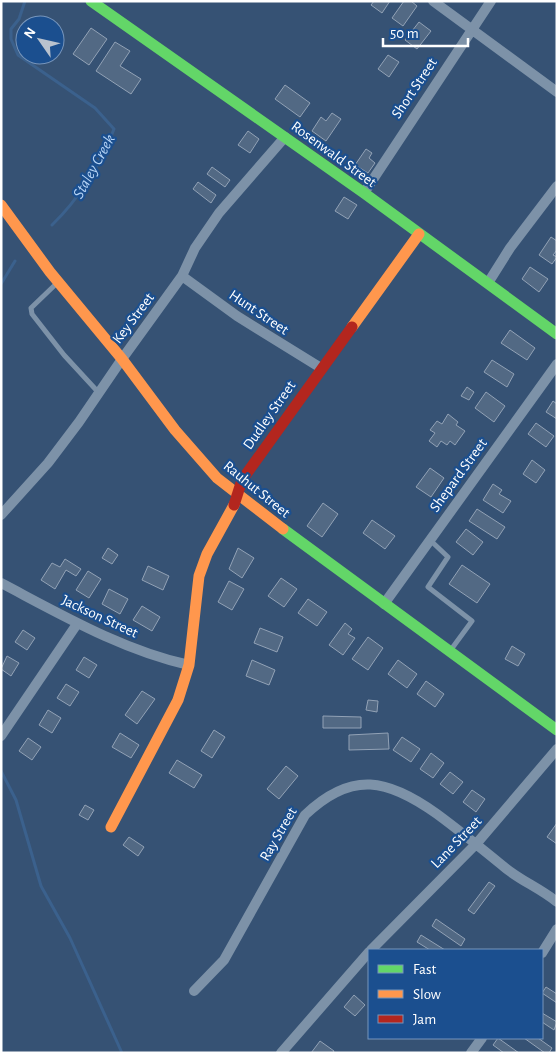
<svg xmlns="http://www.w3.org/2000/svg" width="558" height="1054" font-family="'Alegreya Sans',sans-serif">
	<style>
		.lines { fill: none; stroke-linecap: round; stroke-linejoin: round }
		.stream { stroke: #3b618d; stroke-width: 3 }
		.building { fill: #526984; stroke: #92a2b6 }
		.lane { stroke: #7d92a8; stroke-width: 5 }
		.street { stroke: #7d92a8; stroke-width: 10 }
		.fast { stroke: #63d668; stroke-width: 11 }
		.slow { stroke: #ff974d; stroke-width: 11 }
		.jam { stroke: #b3261e; stroke-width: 11 }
		.labels { text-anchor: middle; stroke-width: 4.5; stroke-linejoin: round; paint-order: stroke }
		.street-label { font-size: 15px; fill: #fff; stroke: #1b4f8f }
		.water-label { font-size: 16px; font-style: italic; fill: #b5d3f5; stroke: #1b4f8f }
	</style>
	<rect width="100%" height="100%" fill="#365274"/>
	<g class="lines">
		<path class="stream" d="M25,1L19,19L11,29V39L18,55L95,108L114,129C101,164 78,200 52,225
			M1,284L15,261
			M1,771L16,800L41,886L70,938L122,1053"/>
	</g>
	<path class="building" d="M374,1H390L382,13L371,5Z
		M404,1H411L417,6L403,26L392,18Z
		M419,22L431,31L417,49L405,40Z
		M91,28L107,39L89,65L73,54Z
		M115,42L130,51L120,66L141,79L131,94L96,71Z
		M388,55L399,62L389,77L378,69Z
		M285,85L310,103L300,117L275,99Z
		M332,113L341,119L326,141L312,131L321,117L326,121Z
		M248,131L259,139L250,153L238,145Z
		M366,149L372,153L369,158L375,163L368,173L355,165Z
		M212,167L230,180L225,187L207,174Z
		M198,182L216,195L211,203L193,189Z
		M344,197L357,205L348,219L335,211Z
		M551,237L557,241V250L553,255L557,257L552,264L539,255Z
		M530,267L548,279L539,292L522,279Z
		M510,330L535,348L527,360L501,343Z
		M492,360L514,374L507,387L484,372Z
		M467,387L474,392L469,400L461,396Z
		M486,392L505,406L494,422L475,408Z
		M553,401L557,404V419L546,412Z
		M448,414L458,422L456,425L465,431L455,445L450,441L447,445L441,441L437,447L429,441L435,433L430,430L437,421L442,424Z
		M536,423L554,436L546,447L528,434Z
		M532,460L545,470L536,483L523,474Z
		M430,468L444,478L431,497L416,487Z
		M493,484L502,490L499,494L511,501L503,513L483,500Z
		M323,503L338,514L322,537L307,526Z
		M477,509L505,527L497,539L469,521Z
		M372,520L395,536L385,549L363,533Z
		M466,529L483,542L473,555L456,542Z
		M108,548L118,555L112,564L102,558Z
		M238,548L254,558L242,578L229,569Z
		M65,559L81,569L76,576L66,570L55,589L41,580L52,563L60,567Z
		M462,565L490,584L477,603L449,584Z
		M148,566L169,576L163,590L142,580Z
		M88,571L101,579L89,598L76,590Z
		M281,578L297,589L284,607L268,596Z
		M229,581L244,589L232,610L218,602Z
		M109,589L128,599L120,614L102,604Z
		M308,599L327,612L317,626L298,613Z
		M142,606L160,617L152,631L133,620Z
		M345,623L352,629L348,634L355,638L343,655L329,645Z
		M260,628L283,637L277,652L254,643Z
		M23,630L35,638L27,650L15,642Z
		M368,637L383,648L368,670L352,659Z
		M512,646L525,654L518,666L505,659Z
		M7,656L19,663L11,676L1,669Z
		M84,657L97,665L89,678L76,670Z
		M252,660L275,670L269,685L246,676Z
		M398,660L417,674L407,688L388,674Z
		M426,681L444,694L435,707L417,694Z
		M66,684L79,692L70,706L57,698Z
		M142,691L155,699L137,724L125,715Z
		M368,700L378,701L377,712L366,710Z
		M48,710L61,718L52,733L39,725Z
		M323,716L361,717V728H323Z
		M214,730L225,737L212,758L201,751Z
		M120,733L139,745L131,758L112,747Z
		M388,733L389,749L349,750V735Z
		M402,737L420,749L411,762L393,750Z
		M28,738L41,747L32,760L19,751Z
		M431,753L444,763L433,778L420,769Z
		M177,760L202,775L194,788L169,773Z
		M286,766L298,776L279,799L267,789Z
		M450,772L463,782L453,794L440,784Z
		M472,790L485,799L476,812L463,802Z
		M85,805L94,810L88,820L79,815Z
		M557,823V844L547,837Z
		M129,837L144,847L138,856L123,845Z
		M489,882L495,886L474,914L468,910Z
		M436,919L465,939L461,946L432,926Z
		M421,935L445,950H430L417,942Z
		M546,987L557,994V1003L542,993Z
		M354,995L365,1005L355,1016L344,1007Z
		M542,1013L557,1022L554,1030L542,1022Z
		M498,1038L519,1053H504L493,1045Z
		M524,1038H538L552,1048L549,1053H545Z
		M320,1041L334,1051L333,1053H311Z"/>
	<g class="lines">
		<path class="lane" d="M57,283L31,308L32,314L64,355L99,393
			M430,540L448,557L428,587L472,621L450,651"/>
		<path class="street" d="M433,1L557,92
			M364,193L491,1
			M182,276L237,316L321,368
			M488,283L510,248L557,186
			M1,515L48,463L79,422L122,359L182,276L195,248L219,213L285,137
			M1,583C62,615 122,650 189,665
			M384,604L557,364
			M1,736L77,624
			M371,950L477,843L557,749
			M542,953L557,929
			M194,991L224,960L305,815C352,770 388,779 437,814C460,831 481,848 503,866C519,880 540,888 557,902
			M281,1053L369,952
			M471,1053L482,1038"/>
		<path class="fast" d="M91,1L364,193L557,334
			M283,529L557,730"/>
		<path class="slow" d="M1,205L50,272L122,359L175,430L217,478L283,529
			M352,327L419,234
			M111,827L178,700L189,665L199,576L207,554L234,505"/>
		<path class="jam" d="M234,505L242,480L352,327"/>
	</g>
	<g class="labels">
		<g class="street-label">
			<text transform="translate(414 88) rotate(-56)" y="5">Short Street</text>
			<text transform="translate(334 154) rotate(36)" y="5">Rosenwald Street</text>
			<text transform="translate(259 312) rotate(34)" y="5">Hunt Street</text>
			<text transform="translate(133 318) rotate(-53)" y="5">Key Street</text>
			<text transform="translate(269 415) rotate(-55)" y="5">Dudley Street</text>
			<text transform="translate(458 475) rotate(-54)" y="5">Shepard Street</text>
			<text transform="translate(257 489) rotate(39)" y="5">Rauhut Street</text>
			<text transform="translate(100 616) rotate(25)" y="5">Jackson Street</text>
			<text transform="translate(278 834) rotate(-60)" y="5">Ray Street</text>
			<text transform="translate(456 842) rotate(-46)" y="5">Lane Street</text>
		</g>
		<g class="water-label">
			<text transform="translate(93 166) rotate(-61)" y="6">Staley Creek</text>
		</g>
	</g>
	<rect width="558" height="1054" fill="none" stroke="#ffffff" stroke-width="5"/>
	<rect x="368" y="949" width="175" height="90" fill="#1b4f8f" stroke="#7695bc"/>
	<rect x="378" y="965" width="25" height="8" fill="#63d668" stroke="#7695bc"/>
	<text x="413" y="974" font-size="15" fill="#ffffff">Fast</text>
	<rect x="378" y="990" width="25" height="8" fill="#ff974d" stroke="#7695bc"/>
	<text x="413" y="999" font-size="15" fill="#ffffff">Slow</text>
	<rect x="378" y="1015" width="25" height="8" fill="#b3261e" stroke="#7695bc"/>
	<text x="413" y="1024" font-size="15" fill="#ffffff">Jam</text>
	<g transform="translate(40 40) rotate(304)"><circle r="24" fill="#1b4f8f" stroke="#7695bc"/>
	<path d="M0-4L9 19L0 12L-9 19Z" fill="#b9c2ce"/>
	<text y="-8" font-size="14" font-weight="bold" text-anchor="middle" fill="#ffffff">N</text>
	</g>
	<path d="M383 38v8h85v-8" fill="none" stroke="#ffffff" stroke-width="2.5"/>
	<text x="390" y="38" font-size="15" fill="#ffffff" stroke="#1b4f8f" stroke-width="4" paint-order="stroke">50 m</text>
</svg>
